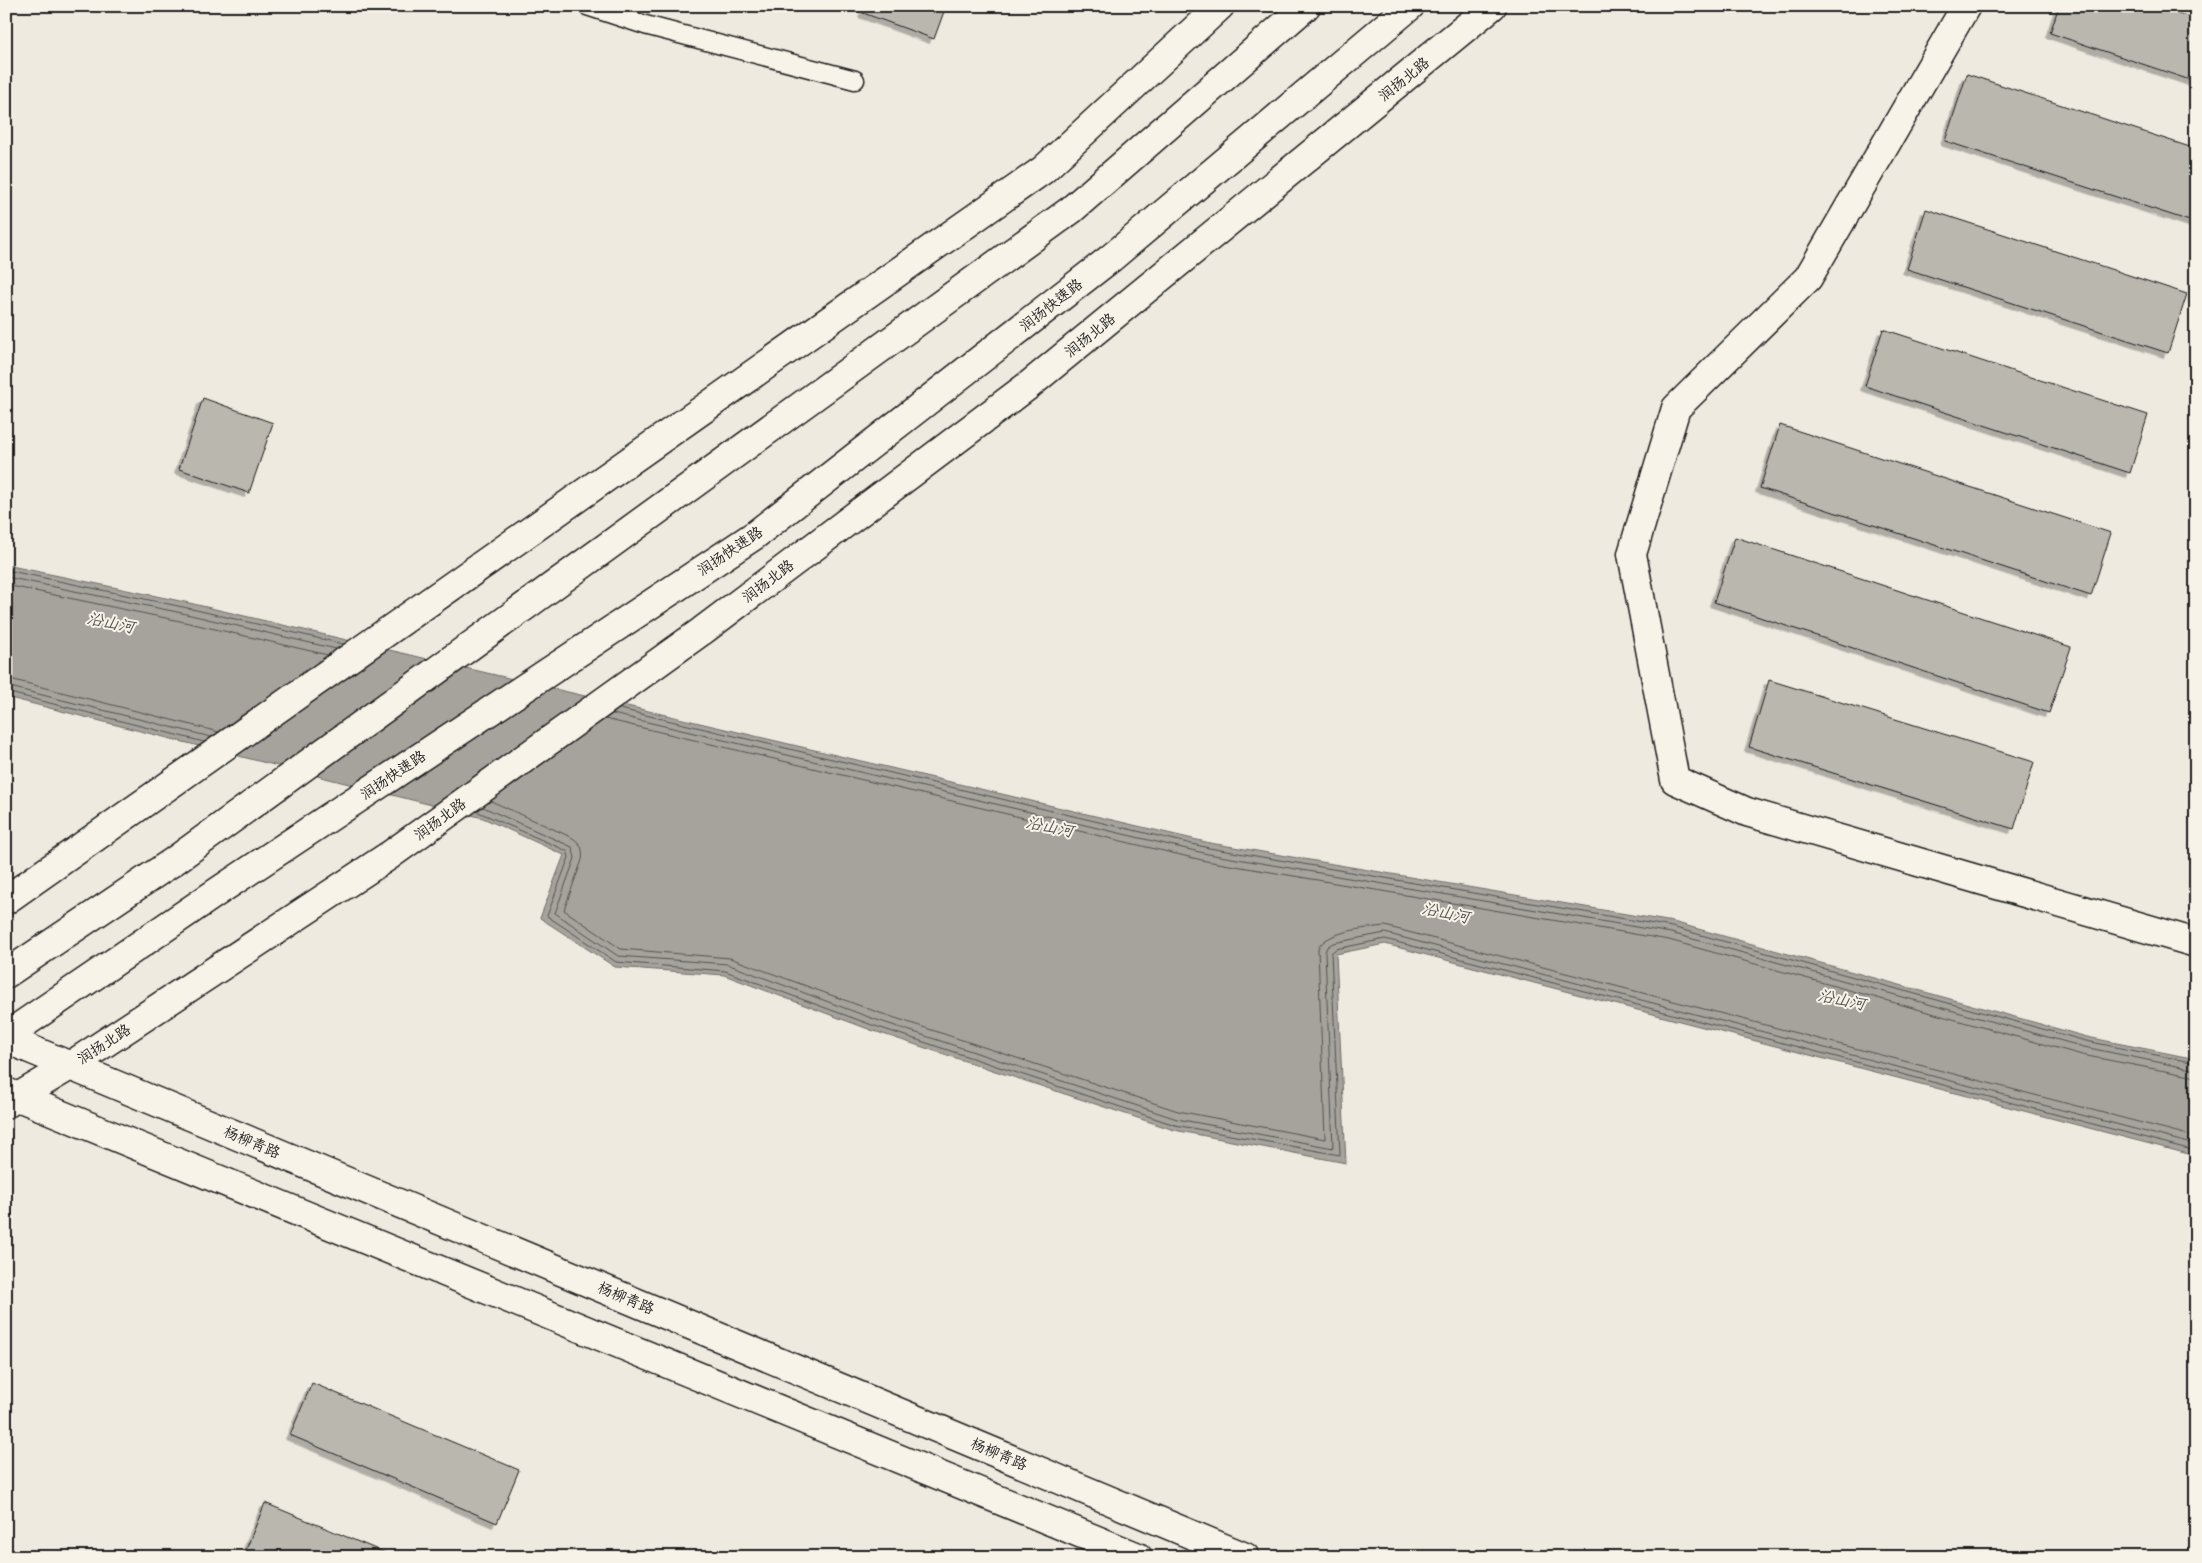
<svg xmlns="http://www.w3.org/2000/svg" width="2202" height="1563" font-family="'Balsamiq Sans','LXGW WenKai TC',sans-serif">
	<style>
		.water { fill: #a6a39d; stroke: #6f6d69 }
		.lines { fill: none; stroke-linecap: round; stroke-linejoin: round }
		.shore { stroke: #535250; stroke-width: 1 }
		.building { fill: #bab7af; stroke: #1c1c1c; filter: url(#shadow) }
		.lane-casing { stroke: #1c1c1c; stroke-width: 21 }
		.street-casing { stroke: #1c1c1c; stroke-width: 31 }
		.primary-casing { stroke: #1c1c1c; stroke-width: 31 }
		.highway-casing { stroke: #1c1c1c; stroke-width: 31 }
		.lane { stroke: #f7f3e8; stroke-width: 18 }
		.street { stroke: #f7f3e8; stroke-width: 28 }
		.primary { stroke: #f7f3e8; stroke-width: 28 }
		.highway { stroke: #f7f3e8; stroke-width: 28 }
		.labels { text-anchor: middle; stroke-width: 4; stroke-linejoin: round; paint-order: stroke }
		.street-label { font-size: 15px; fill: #1c1c1c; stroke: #f7f3e8 }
		.water-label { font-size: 16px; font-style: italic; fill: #535250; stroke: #f7f3e8 }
	</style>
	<defs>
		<filter id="shadow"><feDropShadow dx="-4.5" dy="4.5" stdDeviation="0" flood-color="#0004"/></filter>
	</defs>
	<rect width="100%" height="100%" fill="#eeeae0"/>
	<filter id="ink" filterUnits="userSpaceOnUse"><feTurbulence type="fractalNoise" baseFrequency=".02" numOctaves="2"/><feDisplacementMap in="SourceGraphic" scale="10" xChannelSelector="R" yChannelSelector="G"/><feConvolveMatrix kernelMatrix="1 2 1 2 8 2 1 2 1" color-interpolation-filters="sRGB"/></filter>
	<g filter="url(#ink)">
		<path class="water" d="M6,565L185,602L1210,843L1673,922L2087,1037L2196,1059V1156L1385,944L1336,954L1346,1163L1174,1130L871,1030L724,975L615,967L540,918L564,855L483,818L6,697Z"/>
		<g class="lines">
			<path class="shore" d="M6,570L183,607L343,644
				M6,577L182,613L336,649
				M6,585L180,621L328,655
				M6,678L219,732
				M6,686L211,737
				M6,692L204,742
				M620,709L1209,848L1672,927L2086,1041L2196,1063
				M613,714L1208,854L1671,933L2084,1047L2196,1070
				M605,719L1206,861L1669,940L2082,1055L2196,1077
				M491,801L571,837C580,842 584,849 582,860L564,910L621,949L730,958L877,1012L1178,1111L1325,1139L1318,949C1325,931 1367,928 1385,926L2196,1137
				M483,807L572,847L575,858L555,913L618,956L727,964L874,1019L1177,1119L1333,1148L1325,952L1327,947L1333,943L1385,933L2196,1145
				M476,811L567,851L569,857L547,916L616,962L725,971L872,1025L1175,1125L1340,1155L1331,953L1336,949L1385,939L2196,1151"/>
		</g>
		<path class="building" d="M866,6H946L934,39L863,13Z
			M2059,6H2157L2196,19V82L2050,33Z
			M1967,74L2196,149V223L1945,141Z
			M1926,209L2187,294L2168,353L1907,269Z
			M1883,329L2148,415L2130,473L1865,386Z
			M203,398L273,423L249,493L179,469Z
			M1780,425L2111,533L2091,596L1760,488Z
			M1735,537L2071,647L2049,713L1714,602Z
			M1769,680L2034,762L2014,829L1749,747Z
			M312,1383L519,1470L497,1523L290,1435Z
			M265,1503L395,1557H243Z"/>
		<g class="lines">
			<g class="lane-casing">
				<path id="lane" d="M587,6L645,25L855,80"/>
			</g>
			<g class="street-casing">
				<path id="street" d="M1966,6L1808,278L1676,408L1632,554L1675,780L1747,812L2196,943"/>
			</g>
			<g class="primary-casing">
				<path id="primary" d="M6,900L1043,170L1220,6
					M6,1039L1245,1557
					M6,1092L1138,1557
					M6,1104L70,1066L390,855L702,631L1029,385L1492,6"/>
			</g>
			<g class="highway-casing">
				<path id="highway" d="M6,974L174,861L1071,210L1306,6
					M6,1036L220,890L755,535L1111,258L1410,6"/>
			</g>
			<use href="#lane" class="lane"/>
			<use href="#street" class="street"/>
			<use href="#primary" class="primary"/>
			<use href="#highway" class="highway"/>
		</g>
	</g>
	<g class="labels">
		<g class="street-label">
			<text transform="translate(1404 79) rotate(-39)" y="5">润扬北路</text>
			<text transform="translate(1051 305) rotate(-38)" y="5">润扬快速路</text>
			<text transform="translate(1090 335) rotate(-39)" y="5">润扬北路</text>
			<text transform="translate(730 551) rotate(-34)" y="5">润扬快速路</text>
			<text transform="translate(768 581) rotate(-37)" y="5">润扬北路</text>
			<text transform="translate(393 775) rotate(-34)" y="5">润扬快速路</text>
			<text transform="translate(440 819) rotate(-36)" y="5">润扬北路</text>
			<text transform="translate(104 1044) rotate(-33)" y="5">润扬北路</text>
			<text transform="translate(252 1142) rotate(23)" y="5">杨柳青路</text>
			<text transform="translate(626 1298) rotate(23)" y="5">杨柳青路</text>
			<text transform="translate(999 1454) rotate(23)" y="5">杨柳青路</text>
		</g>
		<g class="water-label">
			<text transform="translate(111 622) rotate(12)" y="6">沿山河</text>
			<text transform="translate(1050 826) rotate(12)" y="6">沿山河</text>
			<text transform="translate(1446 912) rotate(12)" y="6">沿山河</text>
			<text transform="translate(1842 999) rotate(12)" y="6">沿山河</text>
		</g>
	</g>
	<rect width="2202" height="1563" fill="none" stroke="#f7f3e8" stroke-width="25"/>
	<rect x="12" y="12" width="2177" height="1538" fill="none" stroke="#1c1c1c" stroke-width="2" filter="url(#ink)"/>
</svg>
